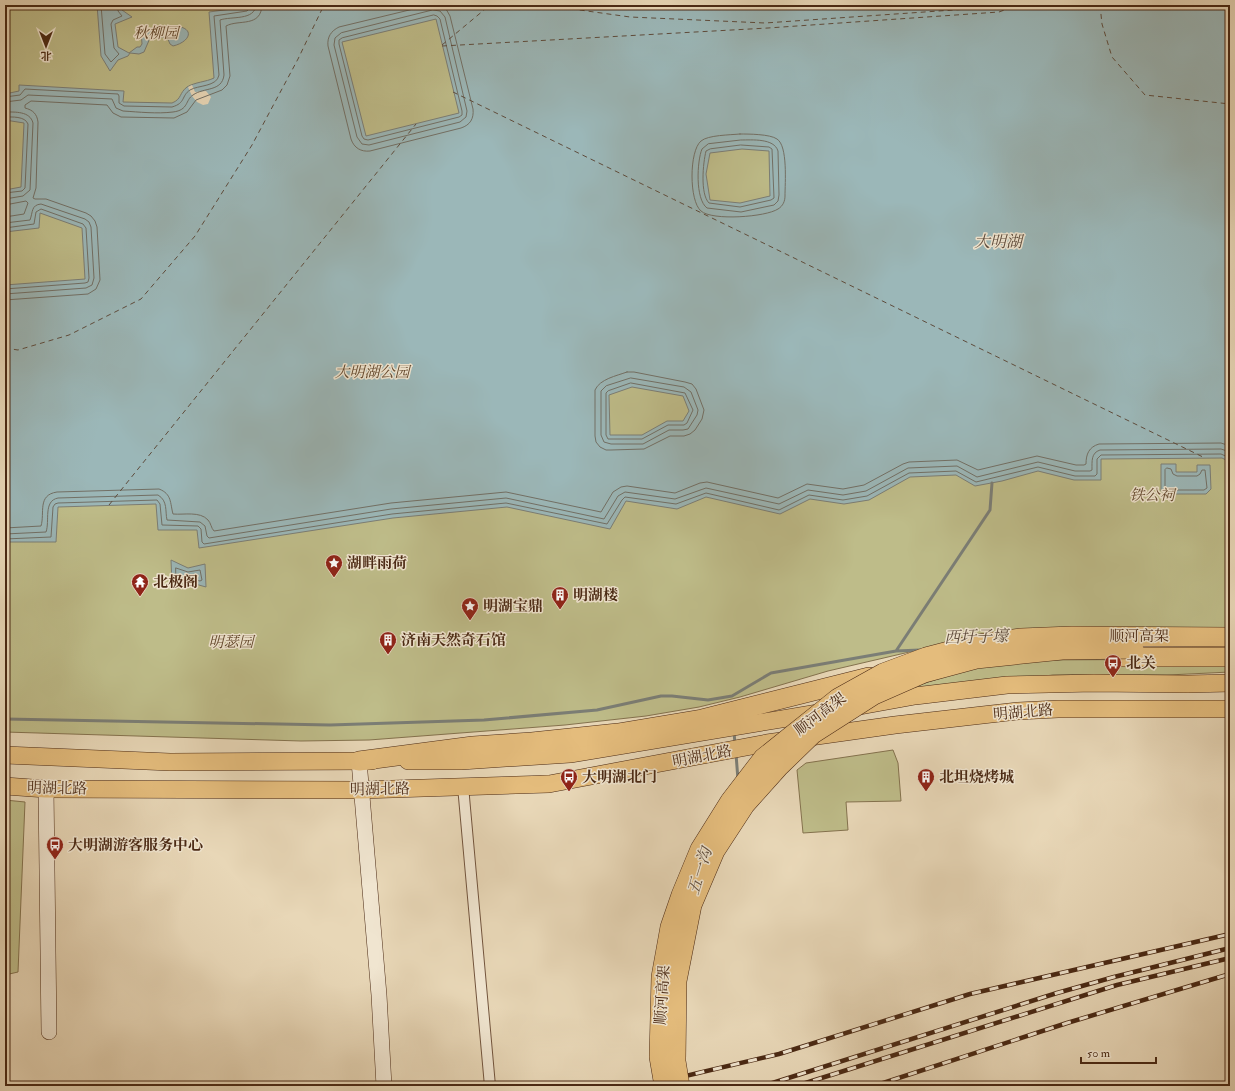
<svg xmlns="http://www.w3.org/2000/svg" width="1235" height="1091" font-family="'IM FELL Double Pica','Noto Serif SC',serif">
	<style>
		.green { fill: #bebc89; stroke: #84724e }
		.water { fill: #9bb7b8; stroke: #7b7e76; fill-rule: evenodd }
		.pier { fill: #e8d7b7 }
		.lines { fill: none; stroke-linecap: round; stroke-linejoin: round }
		.shore { stroke: #727066; stroke-width: 1 }
		.stream { stroke: #7b7e76; stroke-width: 3 }
		.ferry { stroke: #5e4c3d; stroke-width: 1; stroke-dasharray: 5 4; stroke-linecap: butt }
		.street-casing { stroke: #72543d; stroke-width: 12 }
		.secondary-casing { stroke: #4a2914; stroke-width: 16 }
		.primary-casing { stroke: #4a2914; stroke-width: 18 }
		.highway-casing { stroke: #4a2914; stroke-width: 20 }
		.street { stroke: #f0e5d0; stroke-width: 10 }
		.secondary { stroke: #f0e5d0; stroke-width: 15 }
		.primary { stroke: #e4bc7c; stroke-width: 17 }
		.highway { stroke: #e4bc7c; stroke-width: 19 }
		.rail-casing { stroke: #4a2914; stroke-width: 4.5 }
		.rail { stroke: #f0e5d0; stroke-width: 3; stroke-dasharray: 9; stroke-linecap: butt }
		.highway-bridge-casing { stroke: #4a2914; stroke-width: 20; stroke-linecap: butt }
		.highway-bridge { stroke: #e4bc7c; stroke-width: 19 }
		.labels { text-anchor: middle; stroke-width: 3; stroke-linejoin: round; paint-order: stroke }
		.park-label { font-size: 15px; font-style: italic; fill: #61462b; stroke: #f0e5d0 }
		.poi-label { font-size: 15px; font-weight: bold; fill: #4a2914; stroke: #f0e5d0; text-anchor: start }
		.street-label { font-size: 15px; fill: #4a2914; stroke: #f0e5d0 }
		.water-label { font-size: 16px; font-style: italic; fill: #5e4c3d; stroke: #f0e5d0 }
	</style>
	<rect width="100%" height="100%" fill="#e8d7b7"/>
	<filter id="stains"><feTurbulence type="fractalNoise" baseFrequency=".005" numOctaves="4"/><feColorMatrix values="0 0 0 0 .2 0 0 0 0 .09 0 0 0 0 .02 0 0 0 .5 -.17"/></filter>
	<radialGradient id="worn" r=".72"><stop offset=".6" stop-color="#630" stop-opacity="0"/><stop offset="1" stop-color="#630" stop-opacity=".3"/></radialGradient>
	<path class="green" d="M5,5H1230V629L935,646L828,671L740,697L699,707L646,716L565,725L369,740L301,741L5,732Z
		M1230,659V672L1168,675H1053L894,693L975,667L1041,660Z
		M893,750L898,763L901,801L846,802L848,830L803,833L797,770L806,763Z
		M5,800L25,802L18,972L5,975Z"/>
	<path class="water" d="M97,5H122V10L132,17L115,24L118,47L129,53L137,47H140L142,44L141,31L143,29C153,29 165,25 175,26C196,28 190,42 173,46L170,44L167,37L150,38L144,52L139,54L130,53L128,56L118,60L110,71L101,56Z
		M262,5H1230V462L1222,458L1101,459V480H1074L1038,471L1002,481L975,486L956,475L910,477L869,500L844,504L810,499L780,514L706,497L677,509L626,501L610,529L507,507L393,518L199,548L197,530H158L156,504L58,507L56,542H5V285L85,279L82,228L40,213L39,228L5,232V190L21,187L24,123L5,120V94L19,91V85L124,91L123,102L172,103C182,99 179,93 187,87C195,82 206,82 214,78L209,12ZM436,19L459,113L366,136L342,42ZM742,149L769,151L770,196L740,203L710,200L706,174L710,153ZM632,387L683,396L689,411L683,421H667L642,435H610L609,395Z
		M1161,464H1176V472H1197V465H1210L1211,489L1206,494H1166L1161,491Z
		M171,560L188,568L205,564L206,587L188,582L172,585Z"/>
	<path class="pier" d="M192,85L195,92L206,91L211,97L208,104L203,105L197,102L192,96L188,87Z"/>
	<g class="lines">
		<path class="shore" d="M101,5L105,54L111,62L119,54L114,48L111,24L113,20L122,16L118,11V5
			M430,5L339,27C331,31 327,37 328,46L351,139C354,148 361,152 370,151L461,128C470,125 474,119 473,109L450,16L446,9L440,5
			M433,10L440,11L445,17L467,111L466,117L460,122L369,145L362,144L357,137L334,45L335,38L341,33Z
			M434,15L437,16L440,19L462,111V115L459,117L368,140L364,139L362,136L339,44V40L342,38Z
			M5,97L20,95L25,89L118,94L119,96V103L124,106L172,107C186,103 181,96 190,90C198,85 217,87 219,75L214,16L247,11L250,8L251,5
			M5,102L21,100L28,95L112,99L116,108L123,111C139,112 157,114 173,112C189,110 185,100 193,95C204,87 222,92 224,75L220,20C231,16 255,21 256,5
			M5,112C15,112 30,111 33,123L30,190L23,196L5,199
			M5,117C12,117 25,116 28,124L25,188L22,191L5,193
			M740,134C748,134 770,134 777,139C788,146 785,183 785,196C785,201 783,206 778,209C766,217 712,221 701,211C689,201 689,151 701,141C708,135 730,135 740,134Z
			M741,140C752,140 774,138 778,151L779,195L778,201L774,205L741,212L707,208C695,199 697,161 702,149L708,144Z
			M741,145L769,147L772,149L774,198L771,200L740,207L709,203C700,194 703,163 706,151L710,149Z
			M5,205L26,201L28,203L24,214L5,217
			M5,223L30,220C33,212 31,205 41,204L85,219L89,222L91,227L94,278L92,285L86,288L5,294
			M5,228L34,224L36,212L41,209L83,224L86,228L89,278L88,282L85,283L5,289
			M5,300L88,294L96,289L100,280L97,227L95,221L91,216L86,213L46,199H35L33,198L36,188L38,122C37,114 33,110 25,108V105L31,101L107,105L113,113L121,117L174,118L187,112L196,100L222,90L227,85L230,76L226,26C239,19 261,28 262,5
			M627,372H634L685,382L692,384L696,389L704,410L702,419L695,430L690,434L684,436H670L644,449L611,450H606L600,447L596,442L595,436V390C600,379 616,376 627,372Z
			M631,378L684,387L691,392L698,410L697,415L688,429L683,430H669L643,444H611L604,442L601,435V391L606,386Z
			M631,383L685,393L693,410L687,423L684,425H668L642,439H608L606,435V393L608,391Z
			M1167,468L1171,469L1173,474L1177,476H1197L1200,474L1202,470H1205L1207,488L1204,490H1167L1165,488V470Z
			M5,528L41,526C45,513 37,495 57,492L159,489C172,494 170,503 173,514C184,515 200,511 208,520C211,523 211,528 214,531L391,503L506,492L601,512L613,492L621,487L627,486L675,493L700,483L707,482L778,498L807,484L843,489L864,485L903,464L909,462L957,460L978,470L1037,456L1076,465H1084L1086,464C1086,454 1089,447 1099,444L1221,443L1230,446
			M5,534L46,532C50,521 43,501 58,498L158,495C168,501 165,511 167,520L200,522L205,526L207,536L209,538L391,509L506,498L604,519L618,496L625,492L675,499L706,488L779,504L808,490L843,495L866,491L908,468L957,466L977,477L1038,462L1075,471H1090L1092,470C1092,461 1091,453 1100,450L1221,449L1230,452
			M5,539L51,537L53,507L55,504L58,503L157,500L160,504L162,525L198,526L201,529L202,542L204,544L392,514L506,503L607,524L622,500L625,497L676,504L706,493L779,510L809,495L843,500L867,496L909,473L956,471L976,482L1038,467L1075,476H1095L1097,474V459L1101,455L1221,454L1230,458
			M176,568L188,572L200,570L202,580L200,581L188,578L177,580L176,578Z"/>
		<path class="stream" d="M896,651L990,510L992,483
			M5,719L330,725L484,720L597,710L661,696H672L708,700L732,696L771,673L896,651L920,650
			M734,732L735,744
			M736,754L738,780"/>
		<path class="ferry" d="M544,5L630,17L765,23L997,7L1003,5
			M1100,5L1102,24L1112,57L1145,95L1230,104
			M442,45L490,5
			M442,46L768,28L999,12L1018,5
			M453,92L1205,458
			M5,348L18,350L69,335L141,299L195,236L252,145L298,59L324,5
			M109,505L416,124"/>
		<g class="street-casing">
			<path id="street" d="M463,786L490,1086"/>
		</g>
		<g class="secondary-casing">
			<path id="secondary" d="M359,761L379,995L384,1086
				M46,789L49,1032"/>
		</g>
		<g class="primary-casing">
			<path id="primary" d="M860,706L915,696L1007,685L1094,683L1188,684L1230,683
				M5,755L170,762L372,761
				M408,761H461L570,754L824,712
				M5,786L46,789L361,790L549,784L767,743L895,725L1018,711L1058,709H1230"/>
		</g>
		<g class="highway-casing">
			<path id="highway" d="M1114,657H1230
				M359,761L473,746L532,742L618,733L702,719L869,677"/>
		</g>
		<use href="#street" class="street"/>
		<use href="#secondary" class="secondary"/>
		<use href="#primary" class="primary"/>
		<use href="#highway" class="highway"/>
		<g class="rail-casing">
			<path id="rail" d="M643,1086L779,1054L970,994L1230,934
				M763,1086L1057,993L1114,977L1230,948
				M796,1086L1117,985L1230,958
				M874,1086L1067,1023L1230,974"/>
		</g>
		<use href="#rail" class="rail"/>
		<g class="highway-bridge-casing">
			<path id="highway-bridge" d="M664,1086L659,1057L661,977L670,927L681,895L700,849L730,801L763,758L838,698L883,673L926,657L972,645L1021,638L1072,636L1230,637
				M680,1086L676,1061L677,981L692,905L715,851L745,805L779,767L813,734L874,695L924,673L976,659L1062,650L1134,649"/>
		</g>
		<use href="#highway-bridge" class="highway-bridge"/>
	</g>
	<defs>
		<g id="sight-pin" transform="scale(0.9)"><path d="M0 17L-7.5 6A9.5 9.5 0 1 1 7.5 6Z" fill="#8f2418" stroke="#f0e5d0"/><path d="M0-6L1.8-2.2L6-1.7L2.9 1.2L3.7 5.4L0 3.3L-3.7 5.4L-2.9 1.2L-6-1.7L-1.8-2.2Z" fill="#fff"/></g>
		<g id="temple-pin" transform="scale(0.9)"><path d="M0 17L-7.5 6A9.5 9.5 0 1 1 7.5 6Z" fill="#8f2418" stroke="#f0e5d0"/><path d="M0-6L5-2H3V0L6.5 2.5H4V6H1.5V3h-3V6H-4V2.5H-6.5L-3 0V-2H-5Z" fill="#fff"/></g>
		<g id="building-pin" transform="scale(0.9)"><path d="M0 17L-7.5 6A9.5 9.5 0 1 1 7.5 6Z" fill="#8f2418" stroke="#f0e5d0"/><path d="M-4-6H4V6H1V3H-1V6H-4ZM-2.5-4.3h1.7v1.8h-1.7ZM.8-4.3h1.7v1.8H.8ZM-2.5-1h1.7V.8h-1.7ZM.8-1h1.7V.8H.8Z" fill="#fff"/></g>
		<g id="bus-pin" transform="scale(0.9)"><path d="M0 17L-7.5 6A9.5 9.5 0 1 1 7.5 6Z" fill="#8f2418" stroke="#f0e5d0"/><path d="M-5-6H5V4H4V6H2V4H-2V6H-4V4H-5ZM-3.5-4V0h7V-4ZM-3.5 1.2v1.5H-2V1.2ZM2 1.2v1.5H3.5V1.2Z" fill="#fff"/></g>
	</defs>
	<g fill-rule="evenodd">
		<use href="#sight-pin" x="334" y="563"/>
		<use href="#temple-pin" x="140" y="582"/>
		<use href="#building-pin" x="560" y="595"/>
		<use href="#sight-pin" x="470" y="606"/>
		<use href="#building-pin" x="388" y="640"/>
		<use href="#bus-pin" x="1113" y="663"/>
		<use href="#bus-pin" x="569" y="777"/>
		<use href="#building-pin" x="926" y="777"/>
		<use href="#bus-pin" x="55" y="845"/>
	</g>
	<g class="labels">
		<g class="park-label">
			<text x="156" y="38">秋柳园</text>
			<text x="372" y="377">大明湖公园</text>
			<text x="1152" y="500">铁公祠</text>
			<text x="231" y="647">明瑟园</text>
		</g>
		<g class="poi-label">
			<text x="347" y="568">湖畔雨荷</text>
			<text x="153" y="587">北极阁</text>
			<text x="573" y="600">明湖楼</text>
			<text x="483" y="611">明湖宝鼎</text>
			<text x="401" y="645">济南天然奇石馆</text>
			<text x="1126" y="668">北关</text>
			<text x="582" y="782">大明湖北门</text>
			<text x="939" y="782">北坦烧烤城</text>
			<text x="68" y="850">大明湖游客服务中心</text>
		</g>
		<g class="street-label">
			<text x="1139" y="641">顺河高架</text>
			<text transform="translate(1023 712) rotate(-5)" y="5">明湖北路</text>
			<text transform="translate(820 714) rotate(-37)" y="5">顺河高架</text>
			<text transform="translate(702 756) rotate(-11)" y="5">明湖北路</text>
			<text transform="translate(57 788) rotate(1)" y="5">明湖北路</text>
			<text transform="translate(380 789) rotate(-1)" y="5">明湖北路</text>
			<text transform="translate(662 995) rotate(-86)" y="5">顺河高架</text>
		</g>
		<g class="water-label">
			<text x="998" y="247">大明湖</text>
			<text transform="translate(976 636) rotate(-2)" y="6">西圩子壕</text>
			<text transform="translate(699 871) rotate(-73)" y="6">五一沟</text>
		</g>
	</g>
	<rect width="1235" height="1091" fill="none" stroke="#e8d7b7" stroke-width="20"/>
	<rect x="6" y="6" width="1223" height="1079" fill="none" stroke="#4a2914" stroke-width="2"/>
	<rect x="10" y="10" width="1215" height="1071" fill="none" stroke="#4a2914"/>
	<g transform="translate(46 46) rotate(180)" stroke="#f0e5d0" stroke-width="3" paint-order="stroke">
	<path d="M0-3L7 15L0 10L-7 15Z" fill="#4a2914"/>
	<text y="-6" font-size="11" font-weight="bold" text-anchor="middle" fill="#4a2914">北</text>
	</g>
	<path d="M1081 1057v6h75v-6" fill="none" stroke="#4a2914" stroke-width="2"/>
	<text x="1087" y="1057" font-size="12" fill="#4a2914" stroke="#f0e5d0" stroke-width="3" paint-order="stroke">50 m</text>
	<rect width="100%" height="100%" filter="url(#stains)"/>
	<rect width="100%" height="100%" fill="url(#worn)"/>
</svg>
